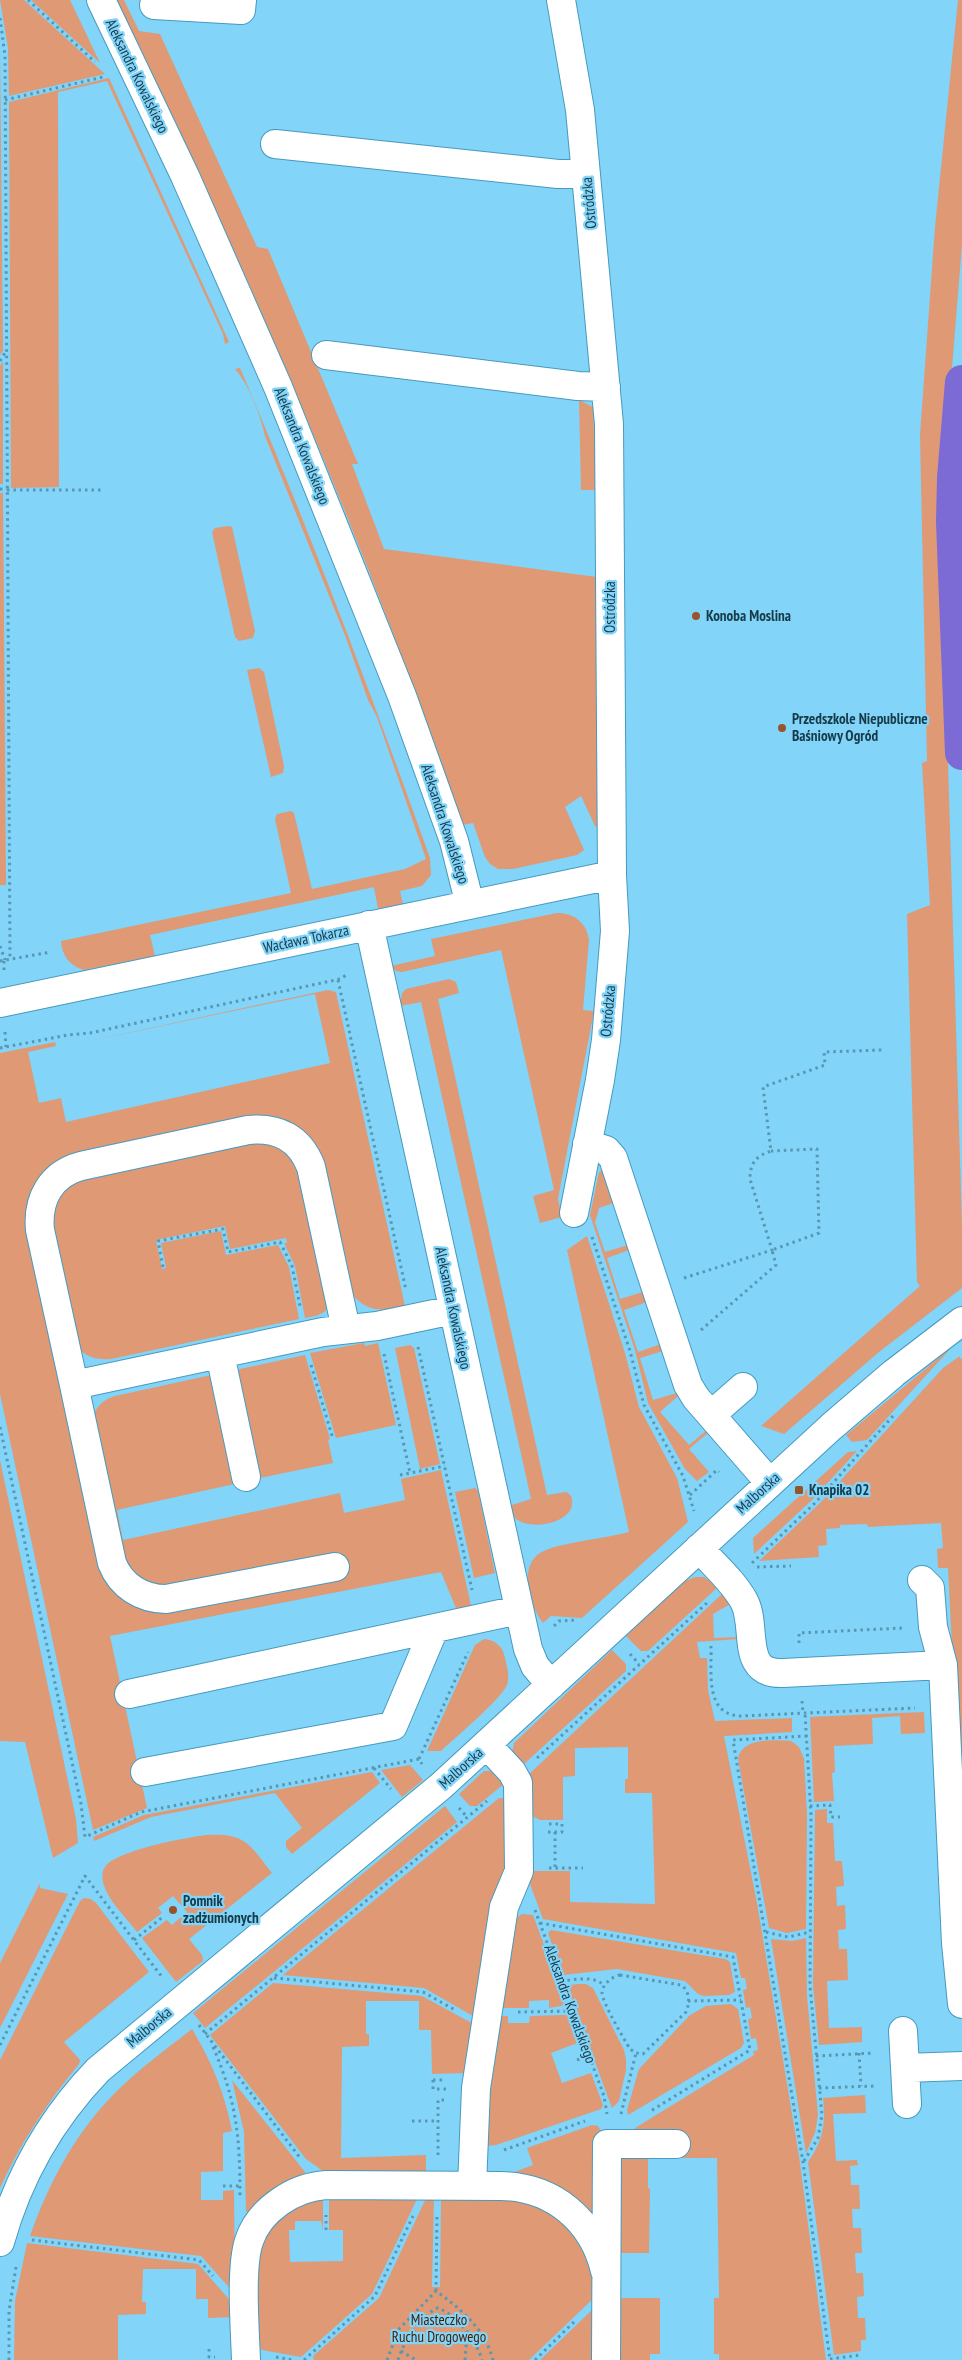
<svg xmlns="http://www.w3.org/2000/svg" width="962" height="2360" font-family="'PT Sans Narrow',sans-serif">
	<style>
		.green { fill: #df9975 }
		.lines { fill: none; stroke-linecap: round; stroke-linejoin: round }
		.canal { stroke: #7c6ad5; stroke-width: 34 }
		.minor-casing { stroke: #479abd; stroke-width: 30 }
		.path { stroke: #5897b3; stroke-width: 3; stroke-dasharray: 2.5 4; stroke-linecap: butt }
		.minor { stroke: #fff; stroke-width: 28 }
		.poi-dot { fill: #99532b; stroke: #82d4f8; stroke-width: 2 }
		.labels { text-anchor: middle; stroke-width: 4.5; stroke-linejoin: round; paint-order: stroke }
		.street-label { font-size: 15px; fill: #173a49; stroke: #82d4f8 }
		.poi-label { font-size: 15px; font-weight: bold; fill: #173a49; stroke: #82d4f8; text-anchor: start }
		.park-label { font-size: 15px; fill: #481d02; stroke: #82d4f8 }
	</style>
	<rect width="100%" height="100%" fill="#82d4f8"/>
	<path class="green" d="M0,0H24L105,74L9,96L8,48Z
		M31,0H70L100,63Z
		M117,0H124L139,31L160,34L257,247L268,249L358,464H352L384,549L597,577L600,828L595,826L581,796L565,807L584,850L577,855L513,869H498L490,864L485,857L473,823L463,825C365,543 247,269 117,0Z
		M958,0H962V244L942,493L941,533L962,1226V1288L879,1352L784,1434L761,1426L920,1286L917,1282L907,914L930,905L922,763L927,761L920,435L935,227Z
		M0,45L3,351L0,355Z
		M109,78L229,342L225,344L223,334L107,81L58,92L59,487L11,488L9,102Z
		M3,361V484H0V366Z
		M240,368C309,529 371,693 430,858L431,875L422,886L400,891L403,904L378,909L374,887L150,935L155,956L84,970C70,966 62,956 61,941L291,893L275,819L277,814L291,811L294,813L312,889L405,869L426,859L377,717L368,700L346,638L265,436C260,415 250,386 235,369Z
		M579,400L593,407L596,490H581Z
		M0,493H3L6,885H0Z
		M228,526L232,527L255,631L253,638L239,641L235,637L212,532L215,528Z
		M259,668L264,672L284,766L283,773L271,777L247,670Z
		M557,913C574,913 587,923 589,940L583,1010L594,1011L558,1199L562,1217L540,1223L533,1196L554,1190L501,950L402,972L396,971L391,966L435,956L431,939Z
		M449,979L456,982L459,993L438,999L547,1495L566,1492C570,1494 572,1496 572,1501C576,1527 506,1536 512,1505L531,1499L421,1002L400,1006L402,993L406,989Z
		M328,990L336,992L405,1306C383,1311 367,1313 352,1294L295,1132L38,1188L103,1565L165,1591L125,1571L94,1414C98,1404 105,1399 115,1396L216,1374L239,1483L117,1510L123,1540L340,1493L344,1513L405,1500L401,1479L441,1470L472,1610L458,1613L441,1572L110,1636L147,1808L93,1830L0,1394V1053L55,1042L56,1046L28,1052L39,1103L61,1098L66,1122L330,1063L315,994L75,1044Z
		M250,1137L295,1151L330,1305C324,1315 316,1316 305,1318L295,1266L284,1243H287L286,1238L230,1249L225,1226L156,1240L162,1269L166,1268L161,1243L221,1231L226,1255L278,1245L289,1267L299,1319L111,1359C98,1360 88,1358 79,1349L48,1222L65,1182Z
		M602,1170L614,1203L599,1208L595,1223L605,1252L628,1245L629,1250L607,1258L620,1299L643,1292L647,1302L624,1310L638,1352L661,1344L663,1351L640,1358L653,1400L677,1393L678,1396L660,1412L689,1445L707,1430L709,1432L689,1449L709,1472L697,1481L685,1469L648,1403L635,1350L590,1215L599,1172Z
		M587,1236L625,1353L639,1407L677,1478L688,1522L582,1618L551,1616L543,1623C534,1612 532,1601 529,1588C526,1575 528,1561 540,1553C555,1543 609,1538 629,1532L567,1250Z
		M364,1343L365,1346L378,1343L396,1425L336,1438L310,1353Z
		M410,1345L414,1348L440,1464L420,1469L395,1348Z
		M952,1347L867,1440L852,1442L846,1435Z
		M305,1355L330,1439L328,1440L333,1463L255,1479L234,1377L240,1369Z
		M960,1356V1359L962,1358V1846L948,1568H938L937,1549L943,1548L941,1523L868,1527L867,1524L840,1525V1528L826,1529L827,1545L818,1546L819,1557L759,1561L820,1503L943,1368Z
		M857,1451L813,1499L754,1554L753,1538L848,1452Z
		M0,1460L76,1819L78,1843L53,1858L25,1742L0,1741Z
		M475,1488L478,1491L495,1573L474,1578L455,1492Z
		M695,1577H704L718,1587L648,1651H641L626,1636L685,1581Z
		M723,1593L732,1603L713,1614L714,1638L738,1637V1639L697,1642L700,1658H707L708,1690L715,1721L792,1718V1732L724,1736L757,1903L799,2156L826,2360H719V2354H714V2298H719L717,2158H681V2155L630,2136L635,2128L754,2055L753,2051L758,2050L756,2038L751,2039L748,2019L752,2018L750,2007L746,2008L743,1990L747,1989L745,1978H741L736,1953L543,1919L528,1879L534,1871H570V1902L655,1904L652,1793H625V1779H628V1747L575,1748V1776L563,1777V1820H540L530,1815L529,1774Z
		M484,1639C495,1640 503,1646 505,1658C507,1667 510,1676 507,1685C501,1699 455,1738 441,1751H427L475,1645Z
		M612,1650L626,1664V1671L524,1764L512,1753L514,1743Z
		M924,1712L925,1733L901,1734L900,1716L872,1718L873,1744L834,1746L835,1772L832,1773L834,1801L814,1802L810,1717Z
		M791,1741L799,1747L804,1759L807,1815L806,1929L787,1933L769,1928L738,1759C742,1737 774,1740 791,1741Z
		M410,1765L423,1780L402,1797L381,1770Z
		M484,1771H494L505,1783L477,1806H470L459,1794Z
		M372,1772L380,1783L292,1854L286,1847V1841L302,1828L275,1793L151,1817L94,1841L93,1837L144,1815Z
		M499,1798H510V1856L496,1919L488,1918L483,1949L491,1950L480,2020L424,1988L283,1975Z
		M445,1806L457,1822L205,2028L193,2013Z
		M827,1809V1823H833L835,1861H842L844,1886L836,1887L837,1906L845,1905L846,1929L838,1930L839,1949H847L848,1980L827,1981L829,2028L862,2027V2042L819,2045L813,1986L815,1810Z
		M206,1835C246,1833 249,1844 272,1873L189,1939L202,1955L203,1961L176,1982L142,1938L167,1920L172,1925L187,1912L173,1896L158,1908L162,1913L137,1932C126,1917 107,1900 103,1882C102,1877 102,1871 105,1867C117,1850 185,1838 206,1835Z
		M40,1883V1888L68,1894L0,2028V1963Z
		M84,1898L91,1899L96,1903L149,1972L64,2042L80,2060L79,2064C47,2103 21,2142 0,2188V2060L80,1901Z
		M522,1914L533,1915L566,2005L549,2008V2000L529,2001V2008H498L509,1923Z
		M551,1930L725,1959L730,1962L735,1992L729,1995L704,1996L698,1994L685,1981L617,1969L563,1975L548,1933Z
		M806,1938L807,1996L818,2115L815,2133L806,2153L771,1939L792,1941Z
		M273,1983L422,1996L479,2027L468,2073L432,2074L431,2030H419V2001H366V2034H369V2046L342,2047L341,2158L426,2155V2175L330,2176L306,2159L210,2035Z
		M580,1984H586L593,1988L624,2050L626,2059V2070L619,2101L612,2108L568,1989L569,1985Z
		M731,2004L738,2009L744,2043L741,2048L628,2115L627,2110L639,2069L690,2015L706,2006Z
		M566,2015L570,2017L580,2042L551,2053L562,2083L591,2073L603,2105L601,2109L496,2145L487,2146L484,2089L497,2016H508V2023H529L530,2016Z
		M192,2029C212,2062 225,2094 232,2131L223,2133V2171L201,2172V2200H223V2191L234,2190L235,2294L201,2256L30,2236C50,2180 77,2129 121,2087C143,2066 168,2048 192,2029Z
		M232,2080L305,2172V2179L256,2212H246L244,2132Z
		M865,2095L866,2113L833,2114L836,2161L857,2160L858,2165L850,2166L851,2185H859L860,2209H852L853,2228H861L862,2253H855L856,2273H863L864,2296L857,2297L858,2318H865L866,2340H861V2351L834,2355L808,2162C823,2141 826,2124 823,2098Z
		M592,2125L598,2126L601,2131L600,2214L596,2220L509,2174L533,2165L527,2148Z
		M648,2153V2188L650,2189L649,2253H614L618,2157Z
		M427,2196L434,2198L432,2287H440L441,2198L519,2197L564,2219L590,2259L596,2296L529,2360H314L313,2356L379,2298Z
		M323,2198V2230L321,2221H295V2230H289L290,2262L343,2261V2230H329V2198L417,2199L372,2294L301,2357L262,2350L256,2344L255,2269L263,2237L288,2209Z
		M27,2243L198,2264L235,2306V2317L208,2318V2299H196V2269H143L142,2302H146V2314L118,2315V2360H14L15,2301Z
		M614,2298H660V2354H650V2360H615Z
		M592,2310H596V2360H540Z"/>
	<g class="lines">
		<path class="canal" d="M962,382L954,478L953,522L962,753"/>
		<g class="minor-casing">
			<path id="minor" d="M101,0L185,176L278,387L402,696L454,841L470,905
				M561,0L580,110L609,424L612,875L615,931L606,1040L600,1080L574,1213
				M154,5L241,10L242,0
				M275,144L558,174H586
				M326,355L578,386L606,387
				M369,925L528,1649L535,1666L551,1685
				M0,1003L612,875
				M587,1144L606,1150L613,1158L688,1385L696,1398L770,1483
				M346,1329L311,1167C300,1138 278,1127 248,1130L81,1166C51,1174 37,1199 40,1230L74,1385L323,1332L377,1326L453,1310
				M220,1354L246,1477
				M74,1385L112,1563C121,1586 142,1599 166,1599L335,1567
				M711,1415L743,1387
				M699,1548C714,1565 733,1581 744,1601C758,1627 739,1675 783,1673L943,1665
				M922,1580L930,1588L933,1627L943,1665L956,1943L962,2004
				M129,1694L519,1610
				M145,1772L393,1726L434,1629
				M903,2031L907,2104
				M905,2068L962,2066
				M472,2186L476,2088L504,1907L519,1871L518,1783L512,1772L487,1745
				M0,2242C18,2177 51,2119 98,2070L441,1786L831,1427L894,1373L962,1321
				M246,2360C245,2329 240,2268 249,2241C259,2210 294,2187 326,2185L501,2186C553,2187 593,2220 605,2271
				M606,2360L607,2144H676"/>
		</g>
		<path class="path" d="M28,0L95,62
			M0,18L5,56L10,960
			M5,100L103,77
			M0,361L6,351
			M0,489H7
			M7,490H103
			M0,946L5,960
			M0,961L51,952
			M4,961V972
			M338,980L406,1290
			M5,1032L6,1047
			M0,1048L68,1035L90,1033L340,979L348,974
			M592,1237L630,1351L644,1405L683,1476L694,1511
			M163,1267L158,1241L223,1229L228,1252L280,1242L292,1266L300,1306
			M684,1278L772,1250L750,1179C750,1163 756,1156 771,1151L763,1087L825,1065L824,1052L882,1050
			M701,1330L776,1265L772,1250L819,1233L817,1149L771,1151
			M418,1347L472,1590
			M384,1354L410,1473
			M311,1365L333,1439
			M0,1427L81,1804L85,1837L141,1812L419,1759L422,1764
			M400,1475L445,1466
			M690,1495L717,1470L719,1472
			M752,1563L815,1503L893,1416
			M757,1567L791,1566
			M554,1626L559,1621L576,1620
			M799,1643V1633L902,1628
			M711,1646C712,1672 704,1715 741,1716L915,1708
			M630,1654L639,1664
			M802,1701L803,1713
			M807,1736L733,1740L803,2162L830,2360
			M537,1758L708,1602
			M419,1759L468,1652
			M374,1768L391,1789
			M810,1806L830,1805L831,1817H840
			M459,1808L467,1817
			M549,1824H562V1832
			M548,1832H563
			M555,1832V1868
			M549,1868H583
			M535,1910L604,2096L607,2114
			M540,1923L733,1957L750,2050L649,2112
			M766,1932L788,1937L810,1932
			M134,1940L164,1916
			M620,1975L681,1985C690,1991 690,2003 686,2012L643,2054L636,2053L630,2049C624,2039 602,2002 602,1993C602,1984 613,1976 620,1975Z
			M274,1978L423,1992L457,2011
			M561,1981C576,1980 592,1975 604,1985
			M688,2001L741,2000
			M518,2012L572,2011
			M199,2025L301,2159
			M205,2034L487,1801
			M0,2045L85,1876L162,1977
			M213,2047C237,2102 240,2138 240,2197
			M859,2053L861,2086
			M816,2056L873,2053
			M577,2060L589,2055
			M433,2080V2089H446
			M433,2080H446
			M819,2088L875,2086
			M621,2114L636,2053
			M412,2121H438
			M504,2150L585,2121
			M438,2155V2100H445
			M804,2161L818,2138L822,2115L810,1986L811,1815L805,1713
			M223,2186H240
			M326,2230V2215
			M32,2240L199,2260L213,2276
			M436,2291L437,2216
			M209,2349V2357H215
			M401,2351L416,2360
			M276,2357L293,2360
			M830,2359L861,2355
			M9,2360V2311L16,2267
			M304,2360L375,2296L413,2216
			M387,2360L399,2329L436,2291C461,2309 485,2329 493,2360
			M398,2360C405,2338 418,2325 434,2309L438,2308C458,2316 476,2340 482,2360
			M465,2360L467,2333
			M535,2360L575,2321"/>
		<use href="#minor" class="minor"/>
	</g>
	<g class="poi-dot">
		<circle cx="696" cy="616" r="5"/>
		<circle cx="782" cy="728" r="5"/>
		<rect x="794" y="1485" width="10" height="10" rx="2.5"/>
		<circle cx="173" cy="1910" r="5"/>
	</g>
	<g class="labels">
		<g class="street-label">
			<text transform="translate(137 76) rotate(64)" y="5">Aleksandra Kowalskiego</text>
			<text transform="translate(589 203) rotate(-95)" y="5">Ostródzka</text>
			<text transform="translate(302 446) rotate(68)" y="5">Aleksandra Kowalskiego</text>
			<text transform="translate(610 607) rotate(-90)" y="5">Ostródzka</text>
			<text transform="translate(445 824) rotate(72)" y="5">Aleksandra Kowalskiego</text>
			<text transform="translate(306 939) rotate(-12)" y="5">Wacława Tokarza</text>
			<text transform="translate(608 1011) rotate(-85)" y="5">Ostródzka</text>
			<text transform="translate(453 1308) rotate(78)" y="5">Aleksandra Kowalskiego</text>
			<text transform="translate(758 1493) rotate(-42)" y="5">Malborska</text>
			<text transform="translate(461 1768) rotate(-42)" y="5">Malborska</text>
			<text transform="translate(570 2004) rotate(70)" y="5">Aleksandra Kowalskiego</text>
			<text transform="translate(149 2027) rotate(-40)" y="5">Malborska</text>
		</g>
		<g class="poi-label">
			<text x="706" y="621">Konoba Moslina</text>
			<text x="792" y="724">Przedszkole Niepubliczne<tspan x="792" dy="17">Baśniowy Ogród</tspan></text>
			<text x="809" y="1495">Knapika 02</text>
			<text x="183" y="1906">Pomnik<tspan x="183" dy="17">zadżumionych</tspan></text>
		</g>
		<g class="park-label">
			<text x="439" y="2325">Miasteczko<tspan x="439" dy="17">Ruchu Drogowego</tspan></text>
		</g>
	</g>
</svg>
